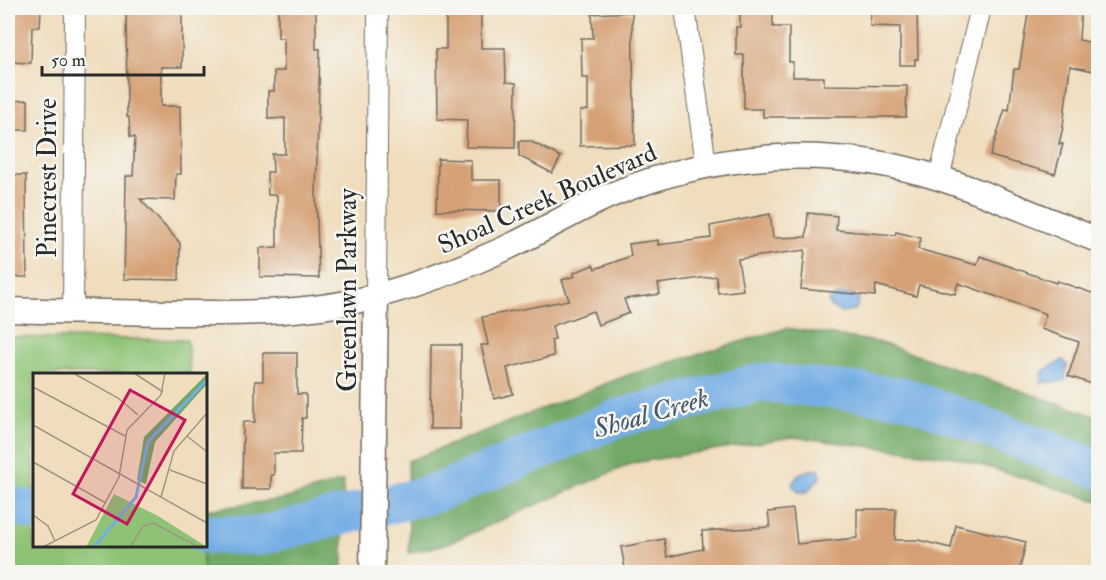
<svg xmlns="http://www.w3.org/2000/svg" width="1106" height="580" font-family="'IM FELL Double Pica',serif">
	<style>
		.green { fill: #8ec375; stroke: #5c7750; stroke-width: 1.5 }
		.forest { fill: #72a966; stroke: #4e6a48; stroke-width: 1.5 }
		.water { fill: #75ade4; stroke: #506c88; stroke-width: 1.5 }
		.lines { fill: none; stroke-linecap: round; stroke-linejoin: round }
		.river { stroke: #75ade4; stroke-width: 39 }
		.building { fill: #d5a075 }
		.minor-casing { stroke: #70695e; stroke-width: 22 }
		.tertiary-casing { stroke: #70695e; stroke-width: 27 }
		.minor { stroke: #fff; stroke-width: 20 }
		.tertiary { stroke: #fff; stroke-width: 24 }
		.labels { text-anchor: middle; stroke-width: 5; stroke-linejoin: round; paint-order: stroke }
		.street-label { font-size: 26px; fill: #2b2b2b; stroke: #f6f6f2 }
		.water-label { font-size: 27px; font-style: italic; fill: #45586c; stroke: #f6f6f2 }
		.inset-river { fill: none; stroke: #75ade4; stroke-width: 3 }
		.inset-road { fill: none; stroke: #a19683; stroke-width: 1.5 }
		.view { fill: #c2185b; fill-opacity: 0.15; stroke: #c2185b; stroke-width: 3 }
		.inset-edge { fill: none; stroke: #2b2b2b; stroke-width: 3 }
	</style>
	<rect width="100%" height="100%" fill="#f6f6f2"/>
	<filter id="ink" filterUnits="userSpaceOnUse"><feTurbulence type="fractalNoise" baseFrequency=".0167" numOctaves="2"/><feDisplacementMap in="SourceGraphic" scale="12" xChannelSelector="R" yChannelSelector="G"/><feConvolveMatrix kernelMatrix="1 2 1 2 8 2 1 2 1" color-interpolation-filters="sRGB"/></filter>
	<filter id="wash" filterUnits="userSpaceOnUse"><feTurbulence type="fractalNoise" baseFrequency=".008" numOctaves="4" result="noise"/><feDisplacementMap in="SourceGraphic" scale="24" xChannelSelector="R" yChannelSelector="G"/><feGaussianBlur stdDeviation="1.35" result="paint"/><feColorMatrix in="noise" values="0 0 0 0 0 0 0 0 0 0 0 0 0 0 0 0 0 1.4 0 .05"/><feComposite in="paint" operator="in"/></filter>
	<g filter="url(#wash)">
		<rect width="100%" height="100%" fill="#f0ddbd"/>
		<path class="green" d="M8,337L187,340L190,374H34V546H202L204,572H8Z"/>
		<path class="forest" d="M787,328L878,342L1098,417V501L955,457L793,437L633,463L446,544L409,553L408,461L628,375Z
			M343,481V570L204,572L202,546H206V510L284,499Z"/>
		<path class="water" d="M837,295H854L859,300L856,309L842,313L830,306L828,301Z
			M1063,360L1067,365L1065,381L1041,383L1043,371Z
			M810,470H819L821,476L807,492H799L792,485L799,474Z"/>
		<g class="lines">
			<path class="river" d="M8,505L34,511
				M206,534L259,536L436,493L618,418L763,382L905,397L1098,469"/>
		</g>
		<g id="blocks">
			<path class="building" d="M8,8H41L40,27H32L31,63L8,62Z
				M126,8H177L182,13V67H161V106H180L181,174H176L175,200L140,199L180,243L179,280L124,279L126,182V176H133L135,137H130L129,117H127Z
				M278,8H316V49H320L316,195L319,278L260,277V248L277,247V195H268L267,172H273L272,154H285V118L268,119V91H274V71H284V38H278Z
				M740,8H773V27H789V62H793V77H824V85L907,86L906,117H763V109H744V55H736V27H740Z
				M871,8H917L918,59H915V65H900V27L870,26Z
				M1029,8H1081L1079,40L1098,44V72L1070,66L1063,127L1059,144H1063L1055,174L990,156L1005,109L1009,110L1014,69H1019Z
				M446,11H481V48H505L506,82L516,83L515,148L466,147L467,120L437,119L436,49H446Z
				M632,12L635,145L580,146V111L588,110V78H582L581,38H593L592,14Z
				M28,100V130H8V101Z
				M519,141H530L561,157L552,173L519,156Z
				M438,159L471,160V180H501V211L437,210Z
				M8,175H26L27,277H8Z
				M808,213L837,216L836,230L895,235L896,232L921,238L918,249L977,265L980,256L1056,283L1057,281L1098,295V386L1068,376L1079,342L1041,329L1046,314L958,283L955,294L919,285L916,296L876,285L875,296L801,289L805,250L738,259L743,290L718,293L716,276L658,284L660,294L624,299L629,313L598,325L593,311L552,326L555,339L551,340L554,356L507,368L513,394L494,399L481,345H488L482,317L569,300L562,280L575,276L573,273L593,265L595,269L631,256L629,244L658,240V245L711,238L710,226L770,214L773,238L806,237Z
				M431,345H461L460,429H430Z
				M263,353H297V394H306V418H302L301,453H274V475H271V489H242L243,422H255V381H263Z
				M793,509L797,544L857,538V509H896L895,540H918L951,548L956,525L1026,542L1019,573H626L621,547L664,539L667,557L703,549L702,531L770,527L768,512Z"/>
		</g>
	</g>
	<g filter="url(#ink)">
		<use href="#blocks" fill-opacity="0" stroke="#70695e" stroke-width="1.5"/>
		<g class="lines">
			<g class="minor-casing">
				<path id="minor" d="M685,8L706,165
					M939,178L981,8
					M376,297L378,8
					M73,312L75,8"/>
			</g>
			<g class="tertiary-casing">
				<path id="tertiary" d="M8,310C64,312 121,312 178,313C244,313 312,314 376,296C420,284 463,268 504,249C541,232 574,211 611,195C716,151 831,144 939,178C993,195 1046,220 1098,240
					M372,572L376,297"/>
			</g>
			<use href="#minor" class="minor"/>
			<use href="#tertiary" class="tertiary"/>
		</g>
	</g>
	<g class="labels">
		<g class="street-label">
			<text transform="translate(47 178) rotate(-90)" y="9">Pinecrest Drive</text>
			<text transform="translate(547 198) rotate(-24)" y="9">Shoal Creek Boulevard</text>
			<text transform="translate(347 290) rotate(-90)" y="9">Greenlawn Parkway</text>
		</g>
		<g class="water-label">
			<text transform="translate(651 413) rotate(-16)" y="9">Shoal Creek</text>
		</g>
	</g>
	<g transform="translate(33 373)">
		<rect width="174" height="174" fill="#f0ddbd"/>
		<path d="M81,121L125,143L174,174H53Z" fill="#8ec375"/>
		<path d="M174,1V11L122,69L113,111L104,107L111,64Z" fill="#72a966"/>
		<path class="inset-river" d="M61,174L103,124L115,69L174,7"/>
		<path class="inset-road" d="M40,0L85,25L105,42M101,0L130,19M0,14L92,63M0,52L174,150M154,63L174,79M0,89L73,130M137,97L174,111M128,124L141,78L174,40M0,142L15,153L22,168M10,174L63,147L86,104L94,57L128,22L132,0M97,174L110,153L120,150L166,174"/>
		<path class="view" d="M97,17L152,47L94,151L40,121Z"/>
		<rect width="174" height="174" class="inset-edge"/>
	</g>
	<rect width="1106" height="580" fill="none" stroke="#f6f6f2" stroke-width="30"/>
	<path d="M42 66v9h162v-9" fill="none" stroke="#2b2b2b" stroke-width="3"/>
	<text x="51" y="66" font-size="18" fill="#2b2b2b" stroke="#f6f6f2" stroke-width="4.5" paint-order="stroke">50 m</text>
</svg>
